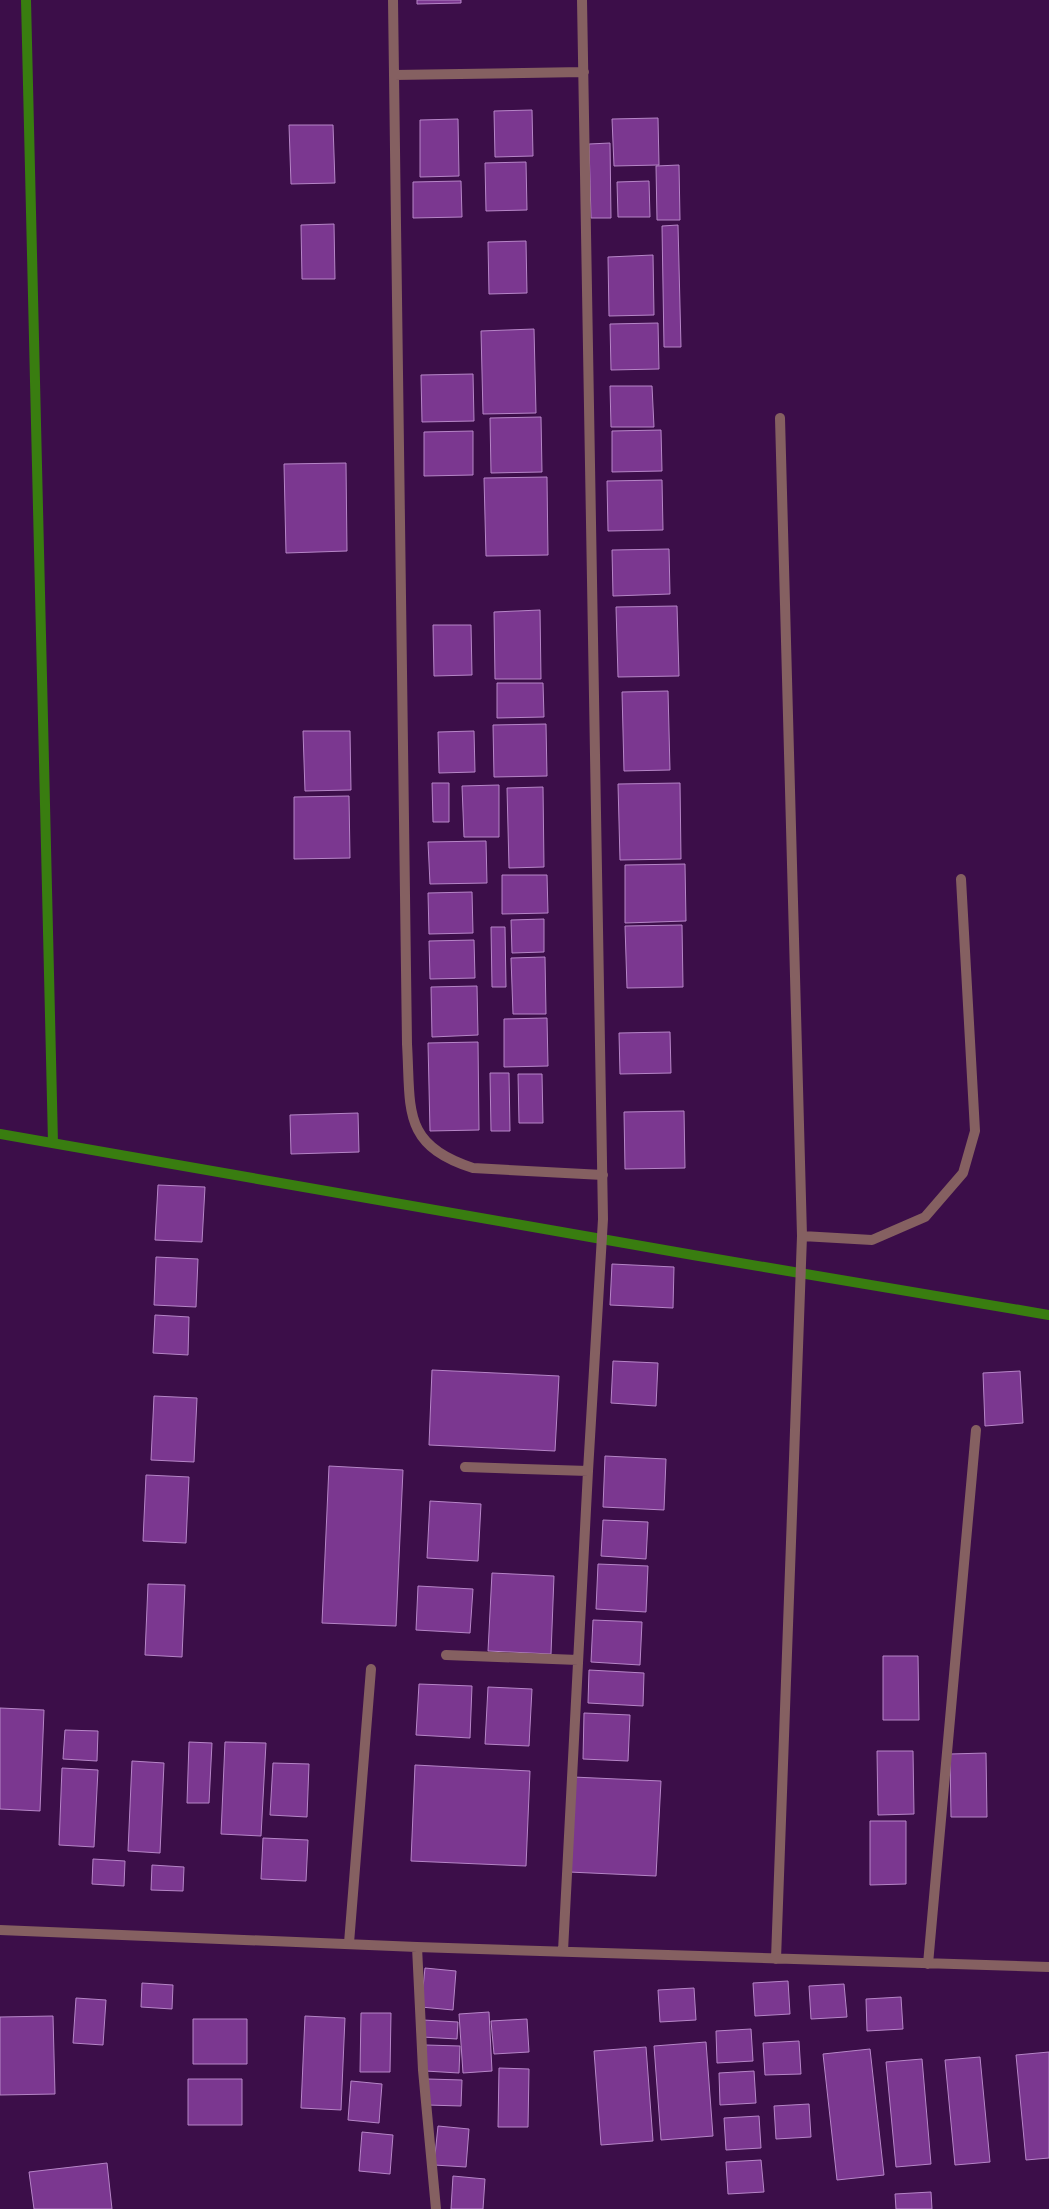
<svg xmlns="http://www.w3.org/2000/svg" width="1049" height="2209" font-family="'Work Sans',sans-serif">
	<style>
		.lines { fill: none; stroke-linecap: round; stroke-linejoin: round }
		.stream { stroke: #397d10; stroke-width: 10 }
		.building { fill: #7b3790; stroke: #b685c7 }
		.minor { stroke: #856061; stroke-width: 10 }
	</style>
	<rect width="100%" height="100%" fill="#3c0e49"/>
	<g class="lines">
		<path class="stream" d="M26,0L53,1143
			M0,1134L693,1255L1049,1315"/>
	</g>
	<path class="building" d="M417,0H461V3L417,4Z
		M532,110L533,156L495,157L494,111Z
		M658,118L659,165L614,166L612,119Z
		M458,119L459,176L420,177V120Z
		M289,125H333L335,183L291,184Z
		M610,143L611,218H591L589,144Z
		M526,162L527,210L486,211L485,163Z
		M679,165L680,220H657L656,166Z
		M461,181L462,217L413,218V182Z
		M649,181L650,217H618L617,182Z
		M334,224L335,279H302L301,225Z
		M678,225L681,347H664L662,226Z
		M526,241L527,293L489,294L488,242Z
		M653,255L654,315L609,316L608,257Z
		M658,323L659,369L611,370L610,324Z
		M534,329L536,413L483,414L481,331Z
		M473,374L474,421L422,422L421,375Z
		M610,386H652L654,427H611Z
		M541,417L542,472L491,473L490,418Z
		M661,430L662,471L612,472V431Z
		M473,431V475L424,476V432Z
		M346,463L347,551L286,553L284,464Z
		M547,477L548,555L486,556L484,478Z
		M662,480L663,530L608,531L607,481Z
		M669,549L670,594L613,596L612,550Z
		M677,606L679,676L618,677L616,607Z
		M540,610L541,679H495L494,612Z
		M433,625H471L472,675L434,676Z
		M497,683H543L544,717L497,718Z
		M668,691L670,770L624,771L622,692Z
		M546,724L547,776L494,777L493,725Z
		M303,731H350L351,790L305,791Z
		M474,731L475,772L439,773L438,732Z
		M432,783H449V822H433Z
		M680,783L681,859L620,860L618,784Z
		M499,785V837H464L462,786Z
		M543,787L544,867L509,868L507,788Z
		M349,796L350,858L294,859V797Z
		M486,841L487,883L430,884L428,842Z
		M685,864L686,921L625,923V865Z
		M502,875H547L548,913L502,914Z
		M472,892L473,933L429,934L428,893Z
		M544,919V952L512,953L511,920Z
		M682,925L683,987L627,988L625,926Z
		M491,927H505L506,987H492Z
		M474,940L475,978L430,979L429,941Z
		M545,957L546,1014H513L511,958Z
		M477,986L478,1035L432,1037L431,987Z
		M547,1018L548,1066L504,1067V1019Z
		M670,1032L671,1073L620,1074L619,1033Z
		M478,1042L479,1130L430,1131L428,1043Z
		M490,1073H509L510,1131H491Z
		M518,1074H542L543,1123H519Z
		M684,1111L685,1168L625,1169L624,1112Z
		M358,1113L359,1152L291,1154L290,1115Z
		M158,1185L205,1187L202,1242L155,1240Z
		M156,1257L198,1259L196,1307L154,1305Z
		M612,1264L674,1267L673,1308L610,1305Z
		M155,1315L189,1317L188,1355L153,1353Z
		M613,1361L658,1363L656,1406L611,1403Z
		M432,1370L559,1376L555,1451L429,1445Z
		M1020,1371L1023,1423L985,1426L983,1373Z
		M154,1396L197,1398L194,1462L151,1460Z
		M605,1456L666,1459L664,1510L603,1507Z
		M329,1466L403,1470L396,1626L322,1623Z
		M146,1475L189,1477L186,1543L143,1541Z
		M430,1501L481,1504L478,1561L427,1558Z
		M603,1520L648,1522L646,1559L601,1556Z
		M598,1564L648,1566L646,1612L596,1609Z
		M492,1573L554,1576L551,1654L488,1651Z
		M148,1584L185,1585L182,1657L145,1655Z
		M418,1586L473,1589L470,1633L416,1630Z
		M593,1620L642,1622L640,1665L591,1662Z
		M883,1656H918L919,1720H883Z
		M589,1670L644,1673L643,1706L588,1703Z
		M419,1684L472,1686L470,1738L416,1735Z
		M488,1687L532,1689L529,1746L485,1744Z
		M0,1708L44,1710L40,1811L0,1809Z
		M584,1713L630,1715L628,1761L583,1759Z
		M65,1730L98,1731L97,1761L63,1759Z
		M189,1742L212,1743L209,1803H187Z
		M225,1742L266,1743L261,1836L221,1834Z
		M877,1751H913L914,1814L878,1815Z
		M986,1753L987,1817H951L950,1754Z
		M132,1761L164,1763L160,1853L128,1851Z
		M273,1763L309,1764L307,1817L270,1815Z
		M415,1765L530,1771L526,1866L411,1861Z
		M62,1768L98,1770L94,1847L59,1845Z
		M573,1777L661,1781L656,1876L569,1872Z
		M870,1821H906V1884L870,1885Z
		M263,1838L308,1840L306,1881L261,1879Z
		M93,1859L125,1861L124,1886L92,1884Z
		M152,1865L184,1867L183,1891L151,1890Z
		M425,1968L456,1971L453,2010L421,2007Z
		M788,1981L790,2014L755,2016L753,1983Z
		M142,1983L173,1985L172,2009L141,2007Z
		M844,1984L847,2017L811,2019L809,1986Z
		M694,1988L696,2020L660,2022L658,1990Z
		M901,1997L903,2029L867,2031L866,1999Z
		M76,1998L106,2000L103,2045L73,2043Z
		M489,2012L492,2071L463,2073L459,2014Z
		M361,2013H391L390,2072H360Z
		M53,2016L55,2094L0,2095V2017Z
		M305,2016L345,2018L341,2110L301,2108Z
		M193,2019H247V2064H193Z
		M527,2019L529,2052L494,2054L491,2021Z
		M423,2020L458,2022L457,2039L422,2037Z
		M751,2029L753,2061L717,2063L716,2031Z
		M799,2041L801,2074L765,2075L763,2043Z
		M706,2042L713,2136L661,2140L654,2046Z
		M426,2045L460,2046L459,2073L425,2071Z
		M646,2047L653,2141L601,2145L594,2051Z
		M870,2049L884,2175L837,2180L823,2054Z
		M1049,2052V2158L1026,2160L1016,2055Z
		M980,2057L990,2162L955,2165L945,2060Z
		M922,2059L931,2164L896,2167L886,2062Z
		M499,2068L529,2069L528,2127H498Z
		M754,2071L756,2103L720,2105L719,2073Z
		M188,2079H242V2125H188Z
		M428,2079L462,2080L461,2106L427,2105Z
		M351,2081L382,2084L379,2123L348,2120Z
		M809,2104L811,2137L776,2139L774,2106Z
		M759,2116L761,2148L726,2150L724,2118Z
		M438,2126L469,2129L466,2167L434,2165Z
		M362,2132L393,2135L390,2174L359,2171Z
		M761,2160L764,2192L728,2194L726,2162Z
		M107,2163L112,2209H34L29,2172Z
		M453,2176L485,2179L483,2209H451Z
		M931,2192L932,2209H896L895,2194Z"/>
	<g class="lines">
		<path class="minor" d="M393,0L407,1044C411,1109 401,1145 473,1168L603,1175
			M394,75L584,72
			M802,1236L872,1240L925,1217L963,1173L975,1131L961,879
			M465,1467L588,1471
			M446,1655L578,1660
			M0,1930L417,1947L1049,1967
			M349,1943L371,1669
			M417,1947L423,2070L436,2209
			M563,1951L588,1471L603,1219L582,0
			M776,1959L802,1236L780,418
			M928,1964L976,1430"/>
	</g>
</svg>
